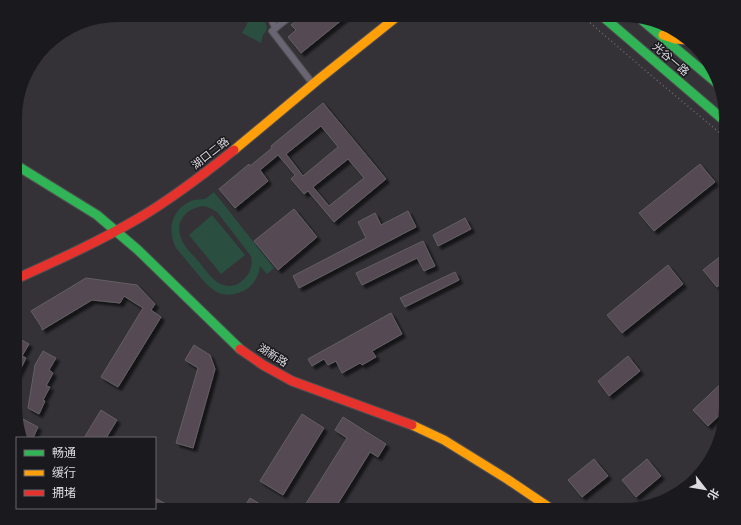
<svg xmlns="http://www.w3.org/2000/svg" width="741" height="525" font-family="Commissioner,'Noto Sans SC',sans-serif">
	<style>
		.green { fill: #2a4f40; fill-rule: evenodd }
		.building { fill: #544952; stroke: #636064; fill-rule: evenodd; filter: url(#shadow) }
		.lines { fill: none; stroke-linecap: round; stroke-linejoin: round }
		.street-casing { stroke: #4f4e51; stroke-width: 8 }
		.fast-casing { stroke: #4f4e51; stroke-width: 11 }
		.slow-casing { stroke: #4f4e51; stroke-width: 11 }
		.jam-casing { stroke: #4f4e51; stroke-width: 11 }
		.path { stroke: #6d6973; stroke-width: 1.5; stroke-dasharray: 1 3; stroke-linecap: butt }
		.street { stroke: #696572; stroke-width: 6 }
		.fast { stroke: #30b455; stroke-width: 9 }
		.slow { stroke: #ff9f0a; stroke-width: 9 }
		.jam { stroke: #e5322d; stroke-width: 9 }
		.labels { text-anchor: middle; stroke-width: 3; stroke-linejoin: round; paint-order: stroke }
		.street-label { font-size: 11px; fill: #dddbe1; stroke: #1a191d }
	</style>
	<defs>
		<filter id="shadow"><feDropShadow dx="3.5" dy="3.5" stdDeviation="1" flood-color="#0009"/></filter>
	</defs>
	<rect width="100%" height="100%" fill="#343237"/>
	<path class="green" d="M252,15H266L265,21L267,28L266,31L263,35L261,43L242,33Z
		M214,192L274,268L267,274L260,266C259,276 253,287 243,291C220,301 210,289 196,272C189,264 183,256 176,248C167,230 171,210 191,201C196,199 199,200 204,199C207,199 211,194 214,192ZM204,206L210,208L217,212L251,256C253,264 251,272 245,278C242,281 239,284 235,285C218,290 208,273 199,262C193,255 184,247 181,238C174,221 188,207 204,206Z
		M212,215L245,255L221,274L189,235Z"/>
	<path class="building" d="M303,15H348L301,53L288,37L296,30L291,25Z
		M323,103L386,179L334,222L308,191L304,194L291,179L295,175L278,155L260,170L268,181L235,208L219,189L249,164L250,166L272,148L271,146ZM321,126L338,147L303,176L286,154ZM348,159L364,178L329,206L313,187Z
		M700,164L715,182L654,231L639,213Z
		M294,209L317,237L278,270L254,241Z
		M408,211L416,227L299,288L293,276L366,238L358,222L375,213L381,225Z
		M465,218L471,229L438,246L433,235Z
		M423,241L435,266L424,271L417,258L362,285L356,273Z
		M726,252V280L717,287L703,270Z
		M668,265L683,284L622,333L607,315Z
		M455,272L459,280L405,307L400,298Z
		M86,278L137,285L155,304L151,310L161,317L118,387L101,377L143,308L124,296L120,303L92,300L42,330V328L31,311Z
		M391,313L402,334L372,351L376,357L362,365L360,363L342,373L336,361L328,365L324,359L312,366L308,359Z
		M16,337L29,344L22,356L26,358L16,378Z
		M194,345L210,355L215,369L193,448L176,443L198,368L185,360Z
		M43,351L56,358L49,370L53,373L46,386L50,387L43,400L45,401L39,414L28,408L35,365Z
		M628,356L640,371L609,396L598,381Z
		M726,379V409L708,426L693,410Z
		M101,410L117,420L106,438H84Z
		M302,414L324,428L283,495L260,481Z
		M343,417L386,444L378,457L370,452L334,510H302L347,438L335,430Z
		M23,419L38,427L33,438H22L18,427Z
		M594,459L608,476L582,497L568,480Z
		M647,459L661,476L636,497L622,480Z
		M155,498L166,504L163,510H155Z
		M250,498L270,510H242Z"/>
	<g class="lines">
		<g class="street-casing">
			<path id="street" d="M274,15C270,20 273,24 276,28
				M292,15L272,31L313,84"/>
		</g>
		<g class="fast-casing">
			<path id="fast" d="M601,15L726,122
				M642,20L718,84
				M16,165L97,215L138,250L240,349"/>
		</g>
		<g class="slow-casing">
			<path id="slow" d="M663,35L675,39L689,40
				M234,150L319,79L399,15
				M412,425L444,440L507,479L553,510"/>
		</g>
		<g class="jam-casing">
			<path id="jam" d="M16,279C58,260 100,241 139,218C173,198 204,174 234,150
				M240,349L263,365L292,381L412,425"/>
		</g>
		<path class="path" d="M581,15L653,77L726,138"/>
		<use href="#street" class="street"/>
		<use href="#fast" class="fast"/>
		<use href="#slow" class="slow"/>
		<use href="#jam" class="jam"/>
	</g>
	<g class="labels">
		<g class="street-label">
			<text transform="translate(671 59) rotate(41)" y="4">光谷一路</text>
			<text transform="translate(210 153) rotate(-38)" y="4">湖口二路</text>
			<text transform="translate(273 355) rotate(32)" y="4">湖新路</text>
		</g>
	</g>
	<path d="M0 0H741V525H0ZM118 22H623A96 96 0 0 1 719 118V407A96 96 0 0 1 623 503H118A96 96 0 0 1 22 407V118A96 96 0 0 1 118 22Z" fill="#1a191d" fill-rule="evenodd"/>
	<rect x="16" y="437" width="140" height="72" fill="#1a191d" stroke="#68676b"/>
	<rect x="24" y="450" width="20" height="6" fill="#30b455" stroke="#68676b"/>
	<text x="52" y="457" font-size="12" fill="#dddbe1">畅通</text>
	<rect x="24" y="470" width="20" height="6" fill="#ff9f0a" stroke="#68676b"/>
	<text x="52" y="477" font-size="12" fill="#dddbe1">缓行</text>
	<rect x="24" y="490" width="20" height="6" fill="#e5322d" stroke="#68676b"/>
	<text x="52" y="497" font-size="12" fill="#dddbe1">拥堵</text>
	<g transform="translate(705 489) rotate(121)" stroke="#1a191d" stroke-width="3" paint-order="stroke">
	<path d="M0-3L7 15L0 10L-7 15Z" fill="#dddbe1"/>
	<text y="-6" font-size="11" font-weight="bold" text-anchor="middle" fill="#dddbe1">北</text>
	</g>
</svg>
